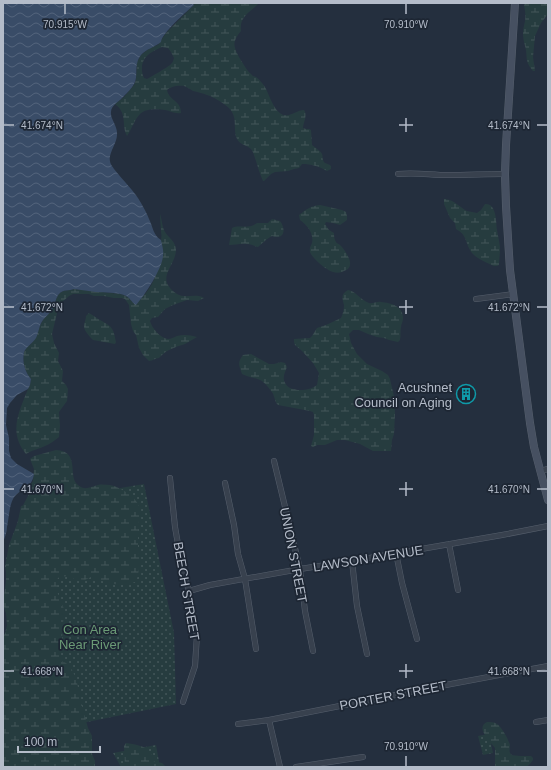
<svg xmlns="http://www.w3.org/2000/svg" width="551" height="770" font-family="Arial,sans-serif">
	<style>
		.grass { fill: url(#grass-dots) }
		.wetland { fill: url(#wetland-marsh); fill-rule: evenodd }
		.water { fill: url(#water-waves) }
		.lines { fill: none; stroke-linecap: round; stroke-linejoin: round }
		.minor-casing { stroke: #565f6c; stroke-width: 6 }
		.secondary-casing { stroke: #565f6c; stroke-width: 8 }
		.minor { stroke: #38414e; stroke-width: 5 }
		.secondary { stroke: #465061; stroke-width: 7 }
		.ticks { fill: none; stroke: #b4bcc9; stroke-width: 1.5 }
		.labels { text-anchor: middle; stroke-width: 3.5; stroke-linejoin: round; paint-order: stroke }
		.poi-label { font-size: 13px; fill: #b4bcc9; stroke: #1d2633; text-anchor: end }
		.street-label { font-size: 13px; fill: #b4bcc9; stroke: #1d2633 }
		.park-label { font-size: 13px; fill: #6b9a76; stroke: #1d2633 }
		.ticks-label { font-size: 10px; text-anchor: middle; fill: #b4bcc9; stroke: #1d2633; stroke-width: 3.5; stroke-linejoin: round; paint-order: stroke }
	</style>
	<defs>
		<pattern id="grass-dots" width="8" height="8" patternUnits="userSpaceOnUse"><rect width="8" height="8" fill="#263c3f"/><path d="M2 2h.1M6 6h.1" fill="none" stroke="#435659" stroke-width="1.8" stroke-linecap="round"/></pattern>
		<pattern id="wetland-marsh" width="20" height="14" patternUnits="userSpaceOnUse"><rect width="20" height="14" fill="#263c3f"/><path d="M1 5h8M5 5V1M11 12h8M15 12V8" fill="none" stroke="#435659"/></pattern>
		<pattern id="water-waves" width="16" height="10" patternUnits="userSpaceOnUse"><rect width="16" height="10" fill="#394c67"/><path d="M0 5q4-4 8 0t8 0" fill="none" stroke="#53647b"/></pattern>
	</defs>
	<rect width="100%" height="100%" fill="#242f3e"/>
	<path class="grass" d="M144,484L174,633L176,704L3,739V639L9,620L3,605V597L8,585L5,566L9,545L18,521L21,506L79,495Z
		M489,734L493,753L483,755L478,736Z
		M156,745L160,767H121L113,753Z"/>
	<path class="wetland" d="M192,3H259C250,13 239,16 241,31C237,36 233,41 235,48C236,53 247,71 251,74C255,78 252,75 256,77C260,80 264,85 266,89C270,97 274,111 283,115C290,117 297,110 304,110C308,116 303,122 303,128L306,129H309L311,130L312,145C315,148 320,150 322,154C323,156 322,161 325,163C327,164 329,164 331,166V169L327,171C318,166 312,164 302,164L299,168L294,169L288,171L275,172L271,174L264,181H263C260,174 258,168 256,161C254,156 254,153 251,149C247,145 240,145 237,139C233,131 237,120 232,112C229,106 214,97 207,95C203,93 197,92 193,91C190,89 187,87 184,86C179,85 171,86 167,90C169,101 181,100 181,113C174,114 171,111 165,110C158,109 146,108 140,114C134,120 132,129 127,136C122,128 126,117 120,109C119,107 117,106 115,104L124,97L134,85L136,80L137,62L141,55L150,48L158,45L166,33L194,5ZM162,47L168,48L171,52L174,58C173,61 173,62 171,64C170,66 149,78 147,79C146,79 145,78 144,78C142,74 142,72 142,68C142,56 153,51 162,47Z
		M526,3H548V14L541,23L535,36L533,57L535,71H533C526,63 527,60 526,50C525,45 523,40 523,34C523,30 524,25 525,21C526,16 525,10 524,5Z
		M444,199H445C455,200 459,207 467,211C470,212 474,212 477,213L481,210L485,204C497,203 496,223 497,230C498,237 500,243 500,249C500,255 499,260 499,265L497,266H494C487,263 473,257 470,250C465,241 467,235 456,229L455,223L450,218L444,204Z
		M320,205L342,210L346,212L347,216V220L340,225L333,223L326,222L325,224L329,230L334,233C334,236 334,239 336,242C336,243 339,244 340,245C344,249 351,259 350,264C350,269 346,270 342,272C339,273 336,273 333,272C326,270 312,258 310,252C309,248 311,246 312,243C314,233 307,225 300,220L299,215C307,209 310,206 320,205Z
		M160,214C162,219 162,227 165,232C169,238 176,242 176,250C175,268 154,278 177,294C185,299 196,293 204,298L198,301L187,300L173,305L165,309L158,317L152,318L150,321C152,328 160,338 168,339C171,339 174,337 177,336C184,334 190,335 197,337C193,339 189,342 185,344C175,347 166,350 159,358C155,358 153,361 149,361L143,355L139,348L136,335L133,331L131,324L129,305L125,299L122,298H114L104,296H94L89,294H73L69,296L62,302L58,309L52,334L54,343L59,353L58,361L63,371L62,381L66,385L68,389L67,401L59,412L60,426L59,437C55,440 50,444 45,446C39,449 32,450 26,454C8,432 19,412 28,389L30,385L31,379C25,372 22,362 24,352C26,347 31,345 34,340C38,334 39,326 43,320C46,316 50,313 53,308C55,304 56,297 59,294C63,289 69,291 74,289L120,294C127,296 130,298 134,304C150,293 156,278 160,260C161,256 162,251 162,248C162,247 161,242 161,242C161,239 162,236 161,232C161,226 160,220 160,214Z
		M272,219L280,221C286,229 285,240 272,236C266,239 263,243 258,247C254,246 251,244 247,244C241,243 235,245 229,245L232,228C239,224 248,230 257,223H268Z
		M348,290C356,291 360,300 369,303C373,304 377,301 381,302C391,303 403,306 403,318C403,322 401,324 401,327C400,331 401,336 400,340L398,342L389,340L384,338L377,337L368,334L359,330H353L349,334L351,343L357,354L367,364L382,371L388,375L390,379L393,392L394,396L395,414L394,434L392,440L391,451H373L360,444L345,440H337L325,445H317L313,447L311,446L314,435V415L313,412L310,411L278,405C274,401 275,395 271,391C260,375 257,381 242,374C239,365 237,363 243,355L251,354L269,364H274L281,362L285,363L287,367C285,372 282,378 285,383C290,393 310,391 317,385L319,373L313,363L302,351L295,345L294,342V339L310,338L312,336L317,328L326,325L341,318C343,314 344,309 344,305C342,298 341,294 348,290Z
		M89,313C93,315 96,318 100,320C113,327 113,328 116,342L115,344L93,340C90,337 84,331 84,326C84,323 86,320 86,316Z
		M56,450C81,451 67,477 78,485C85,491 90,487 98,485C102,484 106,485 110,485C120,487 135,496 139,506C141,511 139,516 139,521C138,530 138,540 138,548C139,554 140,558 140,564C139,569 138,576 136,582L119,585L105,582L91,577L85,580L74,579L69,576L60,577L58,578L57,580V589L58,594L64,609L62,641L60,652V658L63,662L66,663L71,668L76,678L82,706L83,710L88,728L92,736V754L95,761V767H3V637L6,632L7,625L6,613L3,603L6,581V564L13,535L17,526L21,509L28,496L31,484L33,481L34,469L30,459L34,456Z
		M487,722C490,722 494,722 497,724C501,726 509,740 510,745C510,749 508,752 512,755C514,756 527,756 531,756L533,758V760L529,765L526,767H495V748C490,741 475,728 487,722Z
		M126,743C134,744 146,746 150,752C152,755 152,758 153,761L162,763L166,767H125L124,746Z"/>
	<path class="water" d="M3,3H192L194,5C186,12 162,33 161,42C155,47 146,49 141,55C133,65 139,76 134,84C132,88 127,93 124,96C120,101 111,105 111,112C110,119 118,126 117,135C117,143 108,154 110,161C110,164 113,167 114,169C123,181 134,190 141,203C144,208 147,214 149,219C153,227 153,235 161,240C162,245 164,251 163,256C162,269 145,295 136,305C131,302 130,297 124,295C115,292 106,293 96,292C89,291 81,290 74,289C69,291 63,289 59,294C56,297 55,304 53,308C50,313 46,316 43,320C39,325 39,332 36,338C33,343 26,347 24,352C22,362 25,372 31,379L30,385L28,389L17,395L10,403L7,408L6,425L9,438V451L11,458L17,464L34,474C31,491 20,487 13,499C9,507 9,518 7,527C7,532 5,537 3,542Z"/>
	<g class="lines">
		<g class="minor-casing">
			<path id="minor" d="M398,174C415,172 431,175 448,175C467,175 486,174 505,174
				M476,299L513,294
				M274,461L300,569L305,611L313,651
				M540,471L548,469
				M170,478L175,527L182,567L189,591L197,635L195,666L183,702
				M225,483L234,525L238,554L245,579L256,649
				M449,544L458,590
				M396,553L402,583L417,639
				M352,561L357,606L367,654
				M189,591L210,585L300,569L352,561L502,535L548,526
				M269,720L280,767
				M536,722L548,720
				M238,724L269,720L451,684L548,666
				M296,767L363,757"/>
		</g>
		<g class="secondary-casing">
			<path id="secondary" d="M515,3L506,145L505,174L506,206L510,270L530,423L534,447L548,500"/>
		</g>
		<use href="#minor" class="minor"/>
		<use href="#secondary" class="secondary"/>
	</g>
	<path class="ticks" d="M65,4V14M406,4V14M406,118V132M4,125H14M399,125H413M537,125H547M406,300V314M4,307H14M399,307H413M537,307H547M406,482V496M4,489H14M399,489H413M537,489H547M406,664V678M4,671H14M399,671H413M537,671H547M406,756V766"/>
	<defs>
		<g id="building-ring" transform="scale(1)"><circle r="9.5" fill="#1d2633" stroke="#0f9aa8" stroke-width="1.5"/><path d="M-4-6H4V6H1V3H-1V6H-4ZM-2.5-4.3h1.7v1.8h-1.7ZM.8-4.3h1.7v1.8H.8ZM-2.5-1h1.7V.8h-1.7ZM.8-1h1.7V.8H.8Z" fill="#0f9aa8"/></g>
	</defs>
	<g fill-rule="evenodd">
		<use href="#building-ring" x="466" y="394"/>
	</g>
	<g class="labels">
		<g class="poi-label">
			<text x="452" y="392">Acushnet<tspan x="452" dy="15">Council on Aging</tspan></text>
		</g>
		<g class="street-label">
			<text transform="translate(294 555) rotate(79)" y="5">UNION STREET</text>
			<text transform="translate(368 558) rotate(-9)" y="5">LAWSON AVENUE</text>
			<text transform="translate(187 591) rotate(80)" y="5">BEECH STREET</text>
			<text transform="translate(393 695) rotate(-11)" y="5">PORTER STREET</text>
		</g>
		<g class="park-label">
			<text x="90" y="634">Con Area<tspan x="90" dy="15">Near River</tspan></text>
		</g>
	</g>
	<g class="ticks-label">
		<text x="65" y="28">70.915°W</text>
		<text x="406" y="28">70.910°W</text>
		<text x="42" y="129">41.674°N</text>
		<text x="509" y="129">41.674°N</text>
		<text x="42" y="311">41.672°N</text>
		<text x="509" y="311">41.672°N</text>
		<text x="42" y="493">41.670°N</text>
		<text x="509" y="493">41.670°N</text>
		<text x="42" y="675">41.668°N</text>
		<text x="509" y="675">41.668°N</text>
		<text x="406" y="750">70.910°W</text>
	</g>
	<rect width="551" height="770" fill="none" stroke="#b4bcc9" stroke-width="8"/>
	<path d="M18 746v6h82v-6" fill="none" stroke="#b4bcc9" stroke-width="2"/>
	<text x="24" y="746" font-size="12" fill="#b4bcc9" stroke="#1d2633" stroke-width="3" paint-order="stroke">100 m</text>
</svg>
